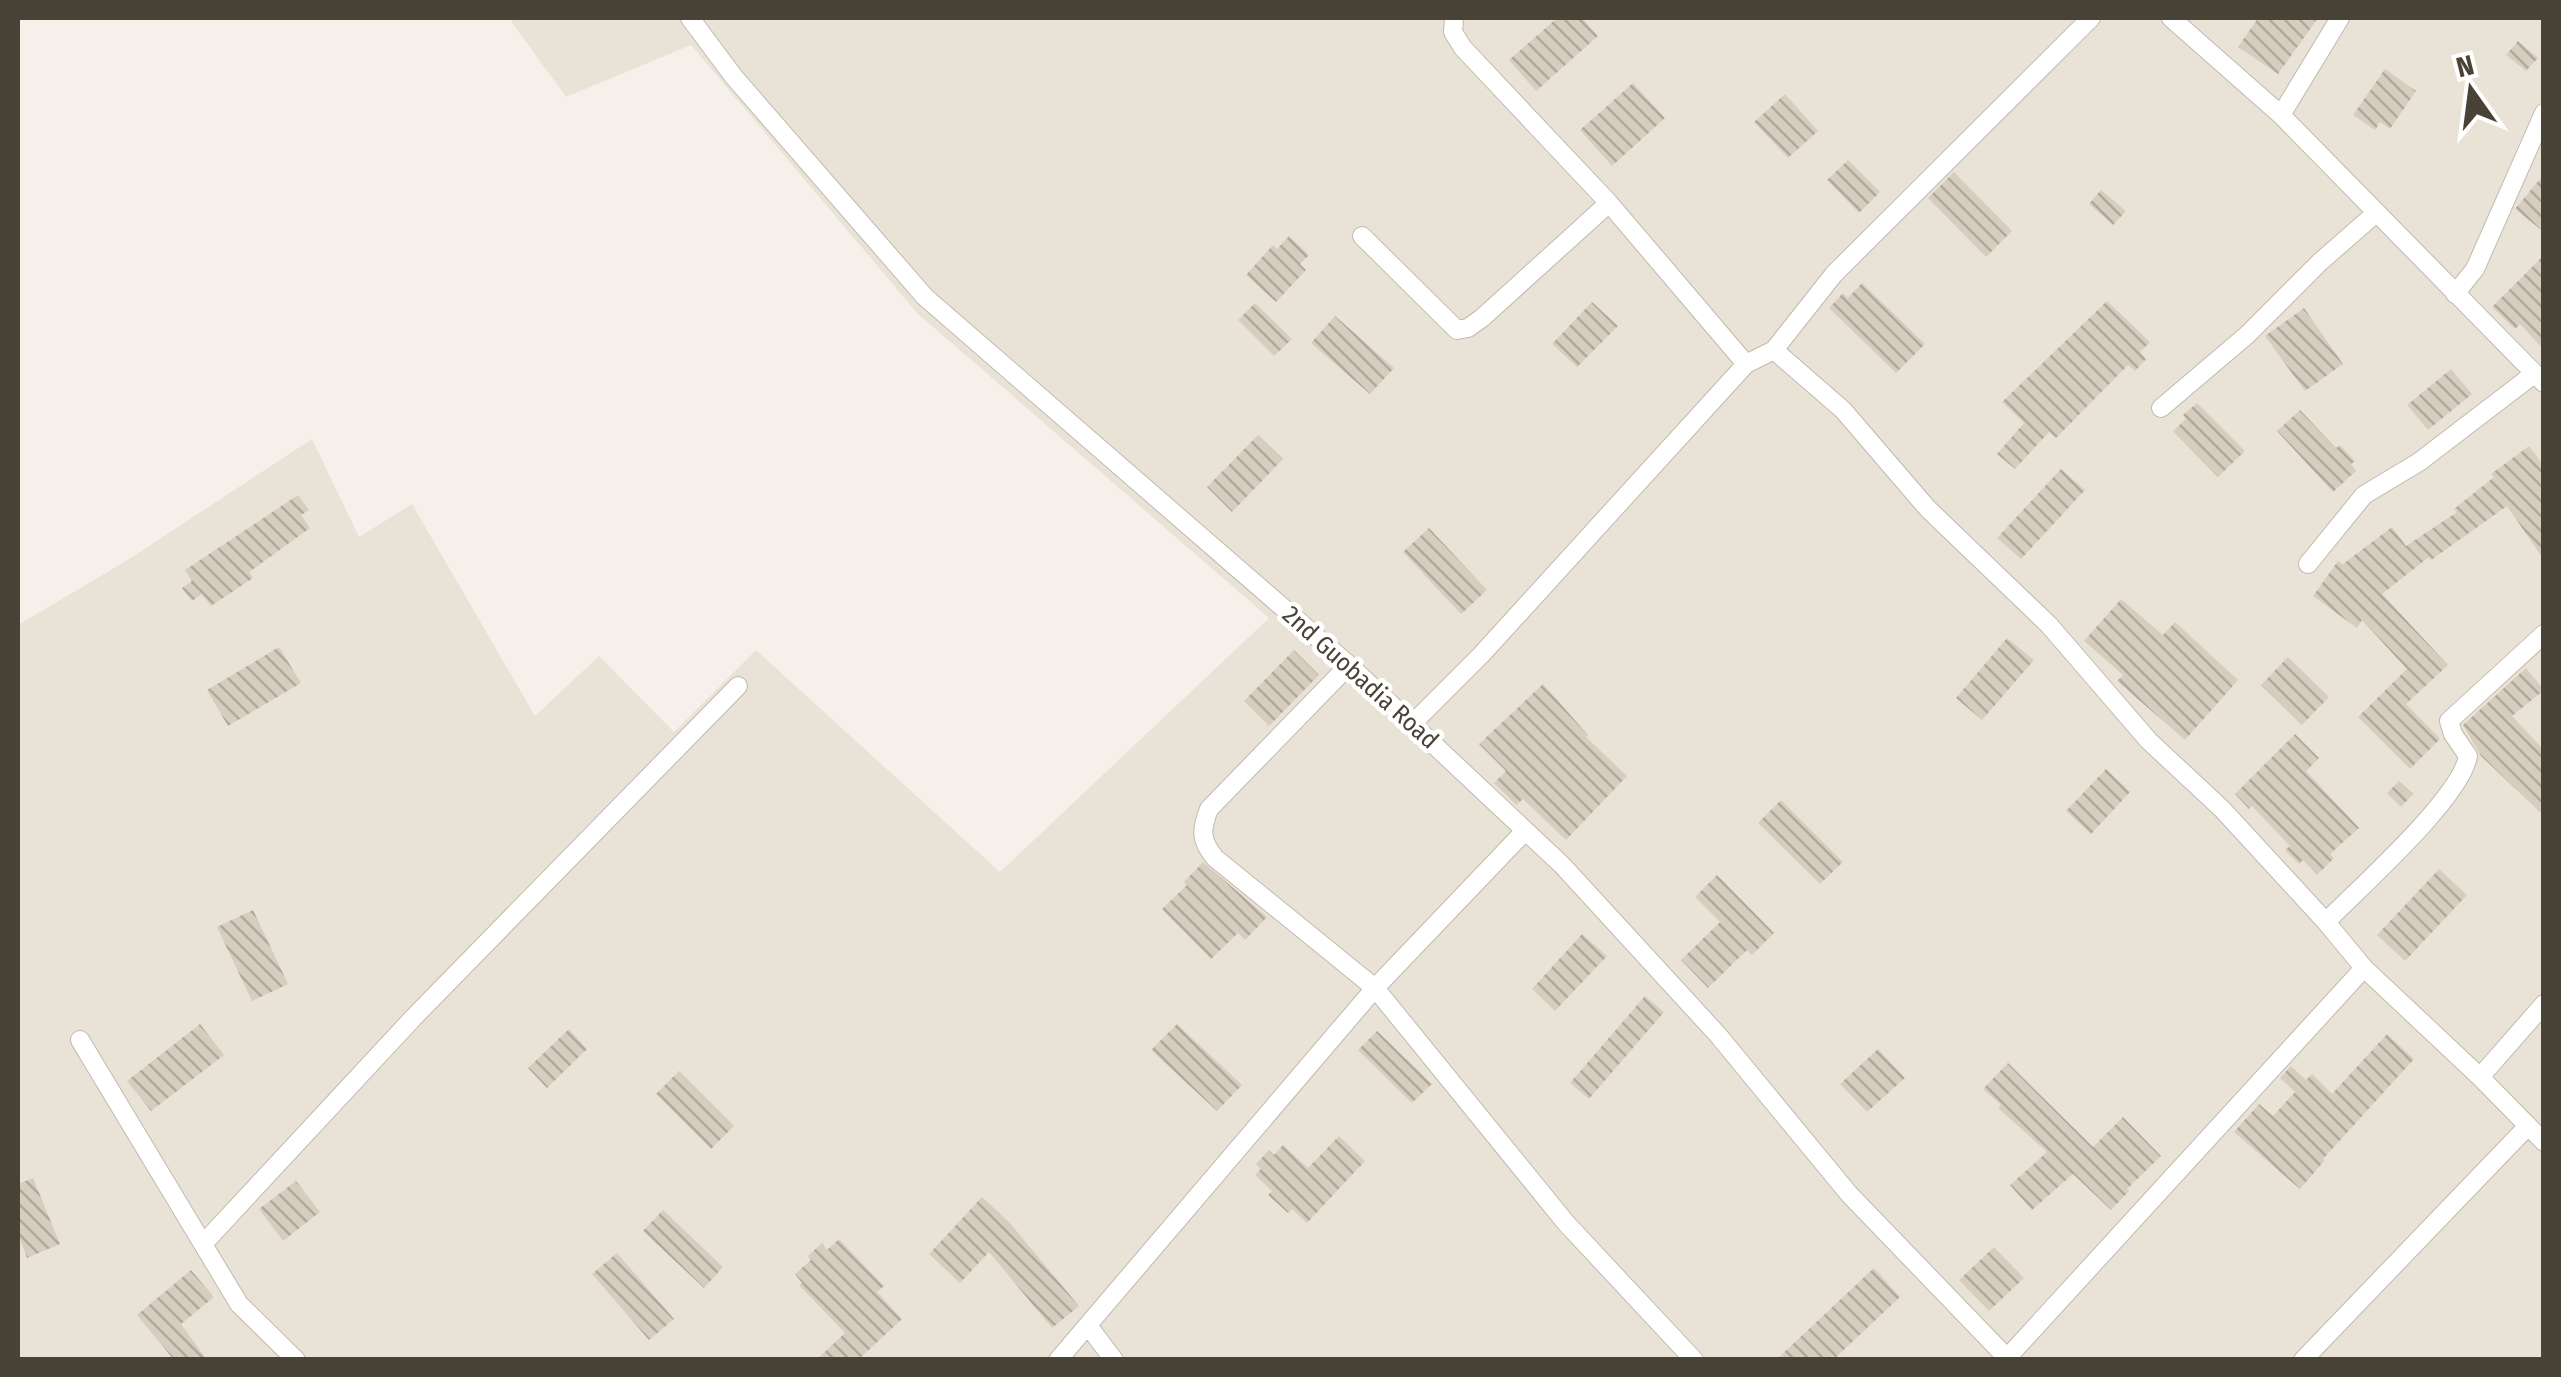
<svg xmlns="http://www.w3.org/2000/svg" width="2561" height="1377" font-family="'Fira Sans Condensed',sans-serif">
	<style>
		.residential { fill: #e9e3d7 }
		.building { fill: url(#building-back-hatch) }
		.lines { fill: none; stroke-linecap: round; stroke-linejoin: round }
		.street-casing { stroke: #c1b9ac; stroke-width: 20 }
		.street { stroke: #fff; stroke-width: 18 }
		.labels { text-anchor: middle; stroke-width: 9; stroke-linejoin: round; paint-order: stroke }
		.street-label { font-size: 25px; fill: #494237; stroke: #fff }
	</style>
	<defs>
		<pattern id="building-back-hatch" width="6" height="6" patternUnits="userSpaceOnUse" patternTransform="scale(2.5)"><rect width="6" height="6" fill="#d7cdbf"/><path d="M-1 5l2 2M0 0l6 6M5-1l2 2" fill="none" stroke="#b0a89c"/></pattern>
	</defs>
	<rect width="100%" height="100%" fill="#f5f1ea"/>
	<path class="residential" d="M509,18H2543V1359H18V625L126,561L312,439L359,537L412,504L535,716L599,656L674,732L756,650L1000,872L1269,618L917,313L691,45L566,97Z"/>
	<path class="building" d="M1557,18H1582L1598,36L1536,91L1509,60Z
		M2258,18H2318L2278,74L2238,47Z
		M2518,41L2538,58L2526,71L2506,55Z
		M2385,69L2416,91L2390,129L2380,122L2375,130L2353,115Z
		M1633,83L1665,118L1612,166L1580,130Z
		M1785,94L1818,131L1788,158L1754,122Z
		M1848,160L1880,192L1859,213L1827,180Z
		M1954,172L2012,231L1986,257L1928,198Z
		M2544,174V232L2515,209Z
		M2101,190L2126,211L2113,225L2089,204Z
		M1289,236L1309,255L1300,264L1306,270L1276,302L1246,275L1273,245L1277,249Z
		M2544,255V350L2520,324L2515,329L2492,307Z
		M1862,283L1925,344L1896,373L1829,308L1843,293L1848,298Z
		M2107,301L2150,342L2140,352L2146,359L2135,371L2128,365L2056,438L2049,432L2015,469L1997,454L2024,423L2002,402Z
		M1592,302L1618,326L1577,367L1552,344Z
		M1255,303L1292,339L1274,356L1238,320Z
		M2304,308L2343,364L2305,391L2265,336Z
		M1335,316L1394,368L1370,394L1311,343Z
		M2451,369L2472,394L2428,430L2407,405Z
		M2197,403L2245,451L2218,477L2173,431L2186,419L2183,415Z
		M2300,410L2336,448L2340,445L2355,461L2351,464L2356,471L2333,492L2277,431Z
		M1258,435L1283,459L1232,512L1207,487Z
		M2529,446L2544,466V560L2507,506L2431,560L2429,557L2382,594L2448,665L2406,704L2440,739L2410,769L2358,717L2407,669L2362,620L2357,628L2313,596L2338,561L2343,564L2392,527L2406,546L2457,512L2454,509L2494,477L2491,474Z
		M2061,469L2085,490L2021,559L1997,538Z
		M298,495L309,510L301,515L310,528L249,572L253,578L211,606L202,594L192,601L182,588L192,581L185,570Z
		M1429,528L1487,590L1461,614L1403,552Z
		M2121,599L2163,635L2175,622L2238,680L2185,740L2117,681L2123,675L2084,641Z
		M2007,638L2034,660L1982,720L1956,698Z
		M279,647L301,683L228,726L207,690Z
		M1294,650L1319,675L1269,726L1244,701Z
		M2288,657L2329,697L2302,725L2261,685Z
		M2526,668L2544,690L2512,716L2544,750V816L2481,756L2463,725Z
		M1543,684L1588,735L1586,737L1627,776L1566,840L1523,799L1516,805L1494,783L1506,771L1479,744Z
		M2295,734L2319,758L2306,771L2359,828L2330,854L2334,858L2317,875L2303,860L2299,864L2285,850L2290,846L2252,806L2249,809L2235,794Z
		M2106,769L2130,792L2091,834L2066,811Z
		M2399,781L2413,794L2401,807L2387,793Z
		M1781,800L1843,862L1820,884L1758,823Z
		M1203,862L1267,917L1245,940L1238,933L1211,959L1162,909L1187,885L1184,882Z
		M2439,869L2467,895L2405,961L2377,935Z
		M1717,875L1774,933L1752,955L1747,950L1708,988L1681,960L1720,922L1695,897Z
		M253,910L288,984L252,1001L217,927Z
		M1582,934L1607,956L1555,1011L1532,989Z
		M1645,996L1664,1012L1589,1099L1570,1083Z
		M200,1024L224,1055L151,1111L127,1081Z
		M1177,1024L1242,1085L1217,1111L1151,1050Z
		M569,1029L587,1049L547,1088L528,1068Z
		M1377,1031L1432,1084L1412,1103L1358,1050Z
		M2387,1034L2414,1059L2323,1159L2325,1160L2300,1189L2234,1132L2259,1104L2273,1116L2295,1092L2280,1078L2291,1066L2306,1080L2312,1074L2332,1094Z
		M1878,1049L1905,1078L1867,1112L1840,1084Z
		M2008,1063L2093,1147L2123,1117L2161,1156L2127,1189L2129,1191L2111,1210L2073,1174L2032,1210L2010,1185L2047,1152L1998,1108L2001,1105L1983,1089Z
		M679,1071L734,1126L711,1149L656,1094Z
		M1339,1136L1365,1161L1307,1223L1292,1209L1288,1213L1268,1195L1272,1191L1255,1175L1261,1169L1256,1164L1269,1150L1274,1155L1283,1145L1308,1168Z
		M33,1178L60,1244L27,1258L18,1234V1184Z
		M296,1181L320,1212L283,1241L259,1209Z
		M982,1197L1009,1222L1079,1306L1052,1328L989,1252L960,1283L929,1254Z
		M663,1210L723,1267L704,1288L643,1231Z
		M839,1239L884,1286L877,1292L902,1319L858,1360H816L845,1333L799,1285L802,1283L795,1274L811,1260L808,1256L822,1243L827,1250Z
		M1994,1247L2024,1278L1989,1311L1959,1280Z
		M617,1253L674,1319L649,1340L592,1274Z
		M1874,1268L1900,1297L1833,1360H1776Z
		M191,1270L214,1297L181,1324L207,1360H174L137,1315Z"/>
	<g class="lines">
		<g class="street-casing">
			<path id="street" d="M690,18L734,77L925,297L1349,665L1562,865L1718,1035L1849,1194L2009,1360
				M1454,18L1453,32L1463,48L1609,203L1746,364
				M2171,18L2281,115L2544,383
				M2281,115L2340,18
				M1362,236L1457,330L1468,328L1482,318L1609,203
				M2455,294L2475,269L2544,113
				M1774,350L1843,410L1928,509L2049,625L2149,741L2222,809L2326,922L2364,968L2480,1077L2544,1142
				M2161,408L2247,335L2320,262L2376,213
				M2308,564L2364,495L2419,462L2534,374
				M1349,665L1209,809C1201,830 1200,840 1215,858L1375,988L1566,1223L1694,1360
				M1413,723L1481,655L1746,364L1774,350L1834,274L2091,18
				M2326,922C2359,888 2461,798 2468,756L2453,734L2449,721L2544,634
				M80,1040L239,1304L296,1360
				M2480,1077L2544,1004
				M203,1244L413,1018L738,686
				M1089,1327L1114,1360
				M2007,1358L2364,968
				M1058,1360L1375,988L1524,832
				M2303,1360L2528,1126"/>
		</g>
		<use href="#street" class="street"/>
	</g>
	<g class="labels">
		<g class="street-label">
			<text transform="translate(1361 677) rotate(42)" y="9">2nd Guobadia Road</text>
		</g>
	</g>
	<rect width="2561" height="1377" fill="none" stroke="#494237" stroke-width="40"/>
	<g transform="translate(2471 90) rotate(346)" stroke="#ffffff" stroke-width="8" paint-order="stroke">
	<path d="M0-8L18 38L0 25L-18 38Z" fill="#494237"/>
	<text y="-15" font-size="28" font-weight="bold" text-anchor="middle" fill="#494237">N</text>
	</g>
</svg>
